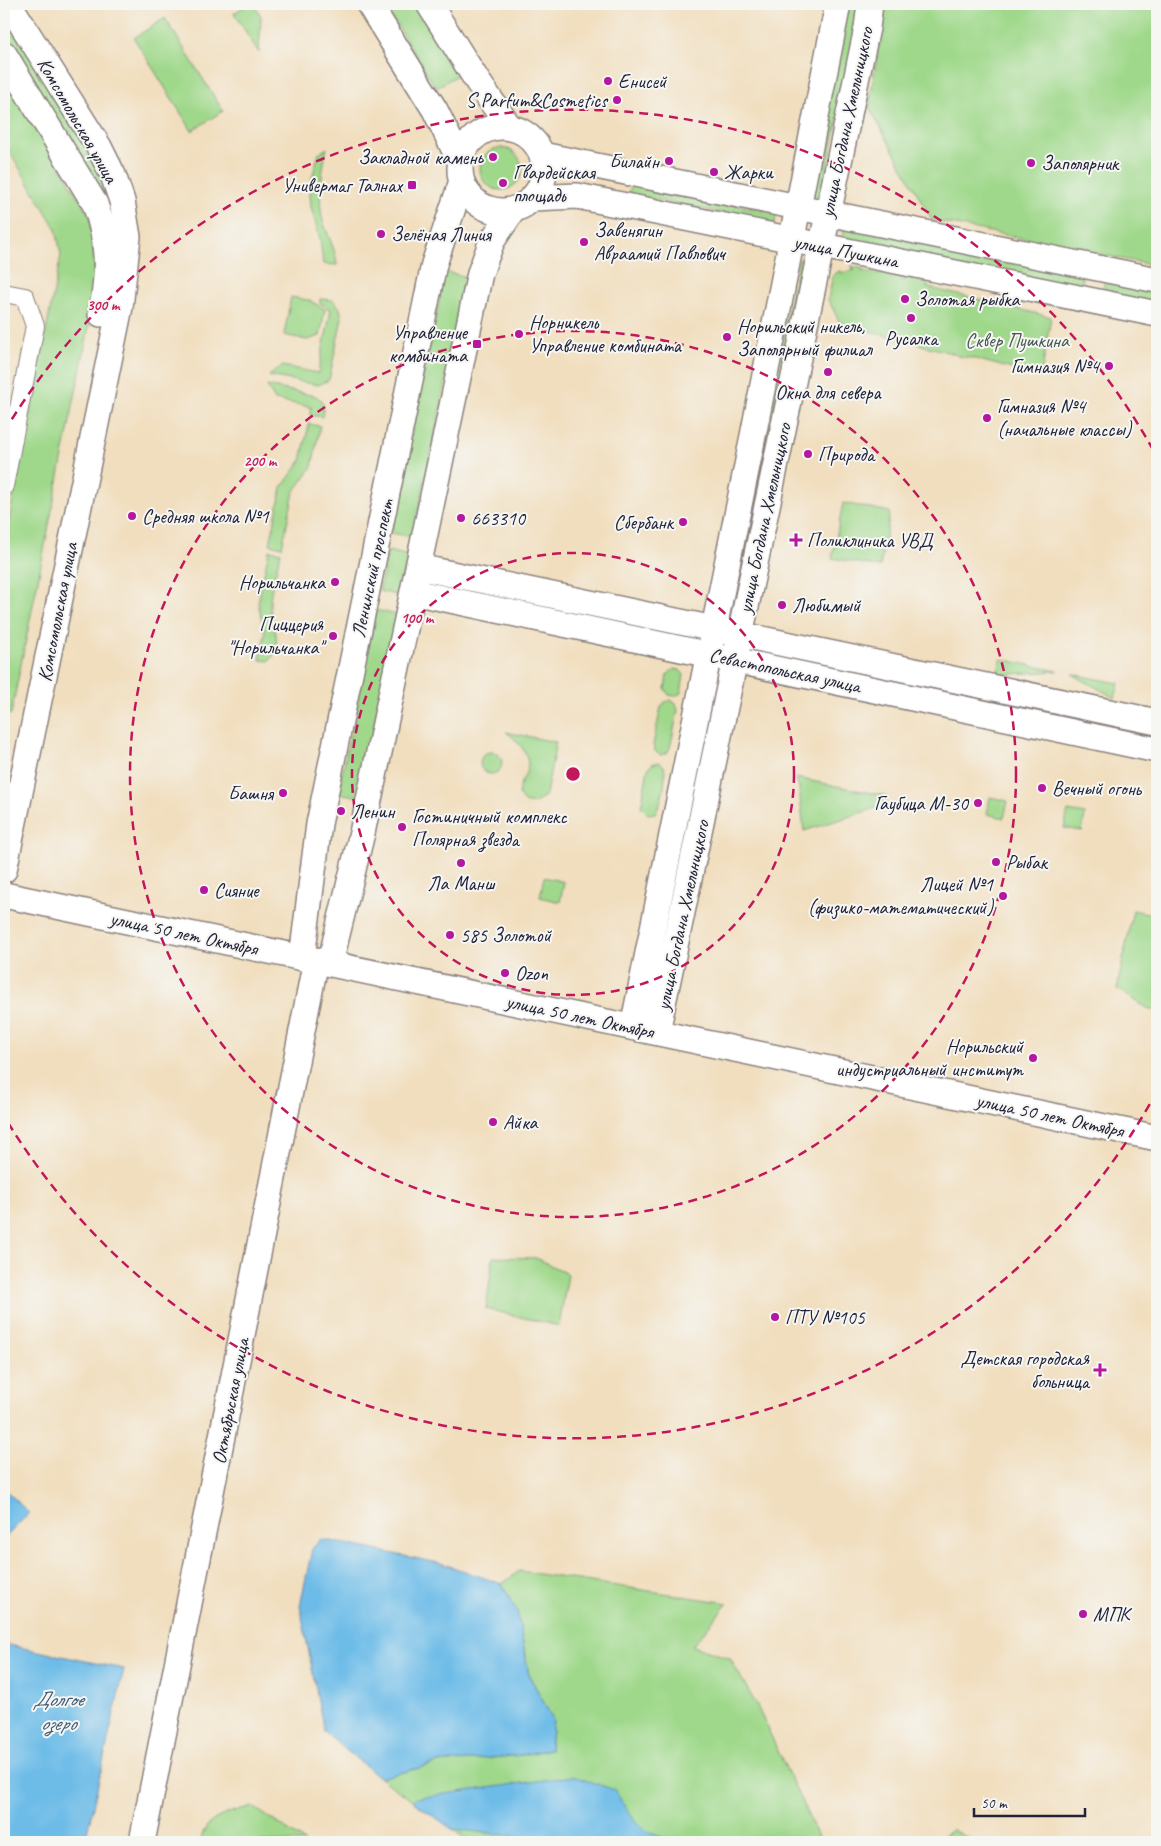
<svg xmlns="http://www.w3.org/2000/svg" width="1161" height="1846" font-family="Caveat,sans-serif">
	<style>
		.green { fill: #9fd88a; stroke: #607d62 }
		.water { fill: #6dbce8; stroke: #486f92 }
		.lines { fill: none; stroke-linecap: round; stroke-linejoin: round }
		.street-casing { stroke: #8a807c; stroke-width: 20 }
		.secondary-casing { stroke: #8a807c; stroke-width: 28 }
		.street { stroke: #fff; stroke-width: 18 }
		.secondary { stroke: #fff; stroke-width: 25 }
		.ring { fill: none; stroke: #c2185b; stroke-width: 2.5; stroke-dasharray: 9 6 }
		.poi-dot { fill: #b5179e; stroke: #f6f6f2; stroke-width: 2 }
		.labels { text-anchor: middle; stroke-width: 4; stroke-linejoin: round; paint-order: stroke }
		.poi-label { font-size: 20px; fill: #22223b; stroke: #f6f6f2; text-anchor: start }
		.street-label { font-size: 20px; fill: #22223b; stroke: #f6f6f2 }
		.park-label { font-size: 20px; fill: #485953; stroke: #f6f6f2 }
		.water-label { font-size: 21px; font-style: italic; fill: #3c5878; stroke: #f6f6f2 }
		.centre { fill: #c2185b; stroke: #f6f6f2; stroke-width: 2.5 }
		.ring-label { font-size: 15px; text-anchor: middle; font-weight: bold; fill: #c2185b; stroke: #f6f6f2; stroke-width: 4; stroke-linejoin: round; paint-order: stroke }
	</style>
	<rect width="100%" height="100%" fill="#f6f6f2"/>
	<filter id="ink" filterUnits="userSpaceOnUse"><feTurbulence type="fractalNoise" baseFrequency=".02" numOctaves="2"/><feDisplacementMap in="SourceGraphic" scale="10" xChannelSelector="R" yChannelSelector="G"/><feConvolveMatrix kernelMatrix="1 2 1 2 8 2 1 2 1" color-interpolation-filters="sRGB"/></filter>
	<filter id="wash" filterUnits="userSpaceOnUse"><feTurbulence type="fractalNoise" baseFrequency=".0096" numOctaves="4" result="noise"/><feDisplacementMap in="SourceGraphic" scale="20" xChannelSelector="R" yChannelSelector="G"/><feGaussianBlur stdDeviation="1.12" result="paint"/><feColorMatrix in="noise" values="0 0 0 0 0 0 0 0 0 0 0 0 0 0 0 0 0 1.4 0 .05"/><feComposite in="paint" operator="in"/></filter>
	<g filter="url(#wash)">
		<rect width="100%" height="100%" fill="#f1debe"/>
		<path class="green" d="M249,4H254L261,16L259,53L234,13Z
			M384,4H415L459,74L436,88Z
			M846,4H862L822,195L816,196L811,193Z
			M885,4H1157V266L932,220L869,107Z
			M4,10L104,176L118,243L75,149L4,35Z
			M165,18L223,111L192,131L134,38Z
			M4,72L90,217L97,287L11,714L4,716V545L61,255L56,229L4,142Z
			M327,148C322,171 318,194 322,217C326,234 336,248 337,265L323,264L320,239L311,207L310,194L311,181L319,153Z
			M480 169a21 21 0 1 1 42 0a21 21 0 1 1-42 0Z
			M632,184L776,213L775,224L628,194Z
			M845,226L1083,275L1080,291L842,243Z
			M799,259L806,261L772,438L760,436Z
			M851,266L864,269L861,271L901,276V280L904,281L905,277L926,281L929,285L926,287L1051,317L1041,377L972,358L957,356L955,354L840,323L828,299L833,275L841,270V273L855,270Z
			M445,272L468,277L413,537L391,533Z
			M1105,279L1157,290V306L1102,295Z
			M291,297L308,300L325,309L320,336L307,340L284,335Z
			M320,299L333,300L340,308L342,318L329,380L318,385L269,376L282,366L318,373L331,310L320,303Z
			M267,386L316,396C325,402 324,407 322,417L310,415L311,407L275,400Z
			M309,424L320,426L312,467L294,492L282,547L270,544L282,487L301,461Z
			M759,444L771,446L732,619L727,618Z
			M843,503L890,512L880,567L832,558Z
			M269,550L281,552C277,568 271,586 270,602C269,618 286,646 269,661L260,660L265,633L258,603Z
			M388,551L410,556L401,596L379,591Z
			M376,610L397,615L360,797L338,793Z
			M1001,659L1057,671L997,675Z
			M674,669L680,670L684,675L681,693L675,696L669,695L665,689L667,675Z
			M1072,674L1119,683L1115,698Z
			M671,700L676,704L678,710L670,748L667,753L660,755L655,751L653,745L661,707L665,702Z
			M506,732L556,742L546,794C540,804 523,809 519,794C518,786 522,781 525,775C534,758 519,741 506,732Z
			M480 763a11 11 0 1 1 22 0a11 11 0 1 1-22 0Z
			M659,762L664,766C667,777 662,805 655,813L648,814L641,807L648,769L652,764Z
			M796,778L887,796L885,805L804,831L799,788Z
			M990,797L1008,801L1004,818L987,814Z
			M1068,811L1085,814L1082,831L1064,828Z
			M544,877L564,882L560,902L540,897Z
			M1133,910L1157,915V1011L1147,1008L1117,989Z
			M493,1257L536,1258L568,1274L559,1326L486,1309Z
			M519,1571L728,1603L692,1646L730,1658L757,1706L818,1837L823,1842H471L380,1778L438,1763L522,1755L550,1749L553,1720L529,1675L517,1611L502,1584Z
			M252,1806L305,1842H201C202,1817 233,1812 252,1806Z
			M952,1830L978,1842H934Z"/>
		<path class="water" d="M4,1488L29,1513L4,1539Z
			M321,1539L444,1564L502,1584L517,1611L529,1675L553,1720L550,1749L522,1755L438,1763L380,1778L324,1732L300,1606L312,1549Z
			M4,1644L124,1669L85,1842H4Z
			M573,1776L615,1790C633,1821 643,1838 683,1840C696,1841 710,1839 722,1842H568L452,1829L412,1801L416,1798Z"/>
	</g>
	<g filter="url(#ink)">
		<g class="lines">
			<g class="street-casing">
				<path id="street" d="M4,293L25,297L35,326L4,486"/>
			</g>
			<g class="secondary-casing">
				<path id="secondary" d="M369,4L435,110L460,161
					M429,4L478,82L510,128
					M4,54L95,204C109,242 109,274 101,314
					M460 169a42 42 0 1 1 84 0a42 42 0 1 1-84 0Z
					M542,155L1157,280
					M533,198L577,196L1157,314
					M418,567L1157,722
					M413,592L1157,750
					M4,870L120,307L128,237L122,201L113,175L99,147L9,4
					M4,895L1157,1138
					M302,958L319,824L434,264L461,184
					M330,963L362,833L480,273L492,241L513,210
					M633,1027L751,446L838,4
					M657,1032L867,28L870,4
					M142,1842L316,960"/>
			</g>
			<use href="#street" class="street"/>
			<use href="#secondary" class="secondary"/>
		</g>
	</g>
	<g class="ring">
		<circle cx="573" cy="774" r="221"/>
		<circle cx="573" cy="774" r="443"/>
		<path d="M1157 1091A664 664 0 0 1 4 1116M4 432A664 664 0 0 1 1157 457"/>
	</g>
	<g class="poi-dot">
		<circle cx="608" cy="81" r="5"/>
		<circle cx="617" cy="100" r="5"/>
		<circle cx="493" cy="157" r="5"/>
		<circle cx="669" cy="161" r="5"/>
		<circle cx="1031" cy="163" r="5"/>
		<circle cx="714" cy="172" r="5"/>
		<circle cx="503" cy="183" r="5"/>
		<rect x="407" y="180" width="10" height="10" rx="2.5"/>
		<circle cx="381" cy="234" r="5"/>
		<circle cx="584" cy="242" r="5"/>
		<circle cx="905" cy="299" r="5"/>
		<circle cx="911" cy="318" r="5"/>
		<circle cx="519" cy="334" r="5"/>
		<circle cx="727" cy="337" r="5"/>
		<rect x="472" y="339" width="10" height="10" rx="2.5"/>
		<circle cx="1109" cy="366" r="5"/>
		<circle cx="828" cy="372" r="5"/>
		<circle cx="987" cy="418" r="5"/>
		<circle cx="808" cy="454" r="5"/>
		<circle cx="132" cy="516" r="5"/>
		<circle cx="461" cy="518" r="5"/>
		<circle cx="683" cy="522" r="5"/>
		<path d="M793.5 532.5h5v5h5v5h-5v5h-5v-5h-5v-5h5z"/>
		<circle cx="335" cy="582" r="5"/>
		<circle cx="782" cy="605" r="5"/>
		<circle cx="333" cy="636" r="5"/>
		<circle cx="1042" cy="788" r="5"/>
		<circle cx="283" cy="793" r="5"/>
		<circle cx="978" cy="803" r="5"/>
		<circle cx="341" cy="811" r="5"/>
		<circle cx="402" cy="827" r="5"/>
		<circle cx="996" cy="862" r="5"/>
		<circle cx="461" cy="863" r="5"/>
		<circle cx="204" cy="890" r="5"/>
		<circle cx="1003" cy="896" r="5"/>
		<circle cx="450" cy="935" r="5"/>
		<circle cx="505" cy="973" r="5"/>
		<circle cx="1033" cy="1058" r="5"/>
		<circle cx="493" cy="1122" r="5"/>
		<circle cx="775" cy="1317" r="5"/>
		<path d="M1097.5 1362.5h5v5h5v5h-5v5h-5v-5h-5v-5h5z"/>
		<circle cx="1083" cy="1614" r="5"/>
	</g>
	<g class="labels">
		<g class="poi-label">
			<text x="618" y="88">Енисей</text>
			<text x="607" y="107" text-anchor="end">S Parfum&amp;Cosmetics</text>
			<text x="483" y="164" text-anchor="end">Закладной камень</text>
			<text x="659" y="168" text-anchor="end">Билайн</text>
			<text x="1041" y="170">Заполярник</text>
			<text x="513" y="179">Гвардейская<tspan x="513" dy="23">площадь</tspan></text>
			<text x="724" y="179">Жарки</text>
			<text x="402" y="192" text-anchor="end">Универмаг Талнах</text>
			<text x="594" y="237">Завенягин<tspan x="594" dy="23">Авраамий Павлович</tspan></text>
			<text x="391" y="241">Зелёная Линия</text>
			<text x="915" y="306">Золотая рыбка</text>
			<text x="529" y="329">Норникель<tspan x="529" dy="23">Управление комбината</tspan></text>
			<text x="737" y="333">Норильский никель,<tspan x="737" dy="23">Заполярный филиал</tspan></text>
			<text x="467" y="339" text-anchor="end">Управление<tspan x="467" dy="23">комбината</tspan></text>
			<text x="911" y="345" text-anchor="middle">Русалка</text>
			<text x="1099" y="373" text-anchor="end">Гимназия №4</text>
			<text x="828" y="399" text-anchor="middle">Окна для севера</text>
			<text x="997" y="413">Гимназия №4<tspan x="997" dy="23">(начальные классы)</tspan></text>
			<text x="818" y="461">Природа</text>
			<text x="142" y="523">Средняя школа №1</text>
			<text x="471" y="525">663310</text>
			<text x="673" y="529" text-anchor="end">Сбербанк</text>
			<text x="807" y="547">Поликлиника УВД</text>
			<text x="325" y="589" text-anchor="end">Норильчанка</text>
			<text x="792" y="612">Любимый</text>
			<text x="323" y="631" text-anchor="end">Пиццерия<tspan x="323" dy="23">"Норильчанка"</tspan></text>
			<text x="1052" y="795">Вечный огонь</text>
			<text x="273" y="800" text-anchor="end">Башня</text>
			<text x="968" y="810" text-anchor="end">Гаубица М-30</text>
			<text x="351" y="818">Ленин</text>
			<text x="412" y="823">Гостиничный комплекс<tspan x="412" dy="23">Полярная звезда</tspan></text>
			<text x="1006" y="869">Рыбак</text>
			<text x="461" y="890" text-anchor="middle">Ла Манш</text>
			<text x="993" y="891" text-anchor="end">Лицей №1<tspan x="993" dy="23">(физико-математический)</tspan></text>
			<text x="214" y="897">Сияние</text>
			<text x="460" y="942">585 Золотой</text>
			<text x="515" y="980">Ozon</text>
			<text x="1023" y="1053" text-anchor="end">Норильский<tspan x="1023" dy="23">индустриальный институт</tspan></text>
			<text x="503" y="1129">Айка</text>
			<text x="785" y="1324">ПТУ №105</text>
			<text x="1089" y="1365" text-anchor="end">Детская городская<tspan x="1089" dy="23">больница</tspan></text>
			<text x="1093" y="1621">МПК</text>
		</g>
		<g class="street-label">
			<text transform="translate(78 120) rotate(60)" y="7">Комсомольская улица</text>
			<text transform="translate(846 122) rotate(-78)" y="7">улица Богдана Хмельницкого</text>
			<text transform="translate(846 251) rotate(11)" y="7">улица Пушкина</text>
			<text transform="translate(764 518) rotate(-78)" y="7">улица Богдана Хмельницкого</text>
			<text transform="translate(372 568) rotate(-78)" y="7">Ленинский проспект</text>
			<text transform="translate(57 612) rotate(-79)" y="7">Комсомольская улица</text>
			<text transform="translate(785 670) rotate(12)" y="7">Севастопольская улица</text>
			<text transform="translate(682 915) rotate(-78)" y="7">улица Богдана Хмельницкого</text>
			<text transform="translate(184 933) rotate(12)" y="7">улица 50 лет Октября</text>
			<text transform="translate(580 1016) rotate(12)" y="7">улица 50 лет Октября</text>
			<text transform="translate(1050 1115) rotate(12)" y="7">улица 50 лет Октября</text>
			<text transform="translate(230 1401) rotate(-79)" y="7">Октябрьская улица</text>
		</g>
		<g class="park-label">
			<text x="1017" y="347">Сквер Пушкина</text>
		</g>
		<g class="water-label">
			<text x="58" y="1706">Долгое<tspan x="58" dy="24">озеро</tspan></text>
		</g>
	</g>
	<circle cx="573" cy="774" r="8" class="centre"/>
	<g class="ring-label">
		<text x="103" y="310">300 m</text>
		<text x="260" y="466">200 m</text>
		<text x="417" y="623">100 m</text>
	</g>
	<rect width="1161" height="1846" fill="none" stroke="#f6f6f2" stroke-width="20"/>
	<path d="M974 1808v8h111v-8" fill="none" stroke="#22223b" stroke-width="2.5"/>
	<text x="981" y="1808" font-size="15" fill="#22223b" stroke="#f6f6f2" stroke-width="4" paint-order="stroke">50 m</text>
</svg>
